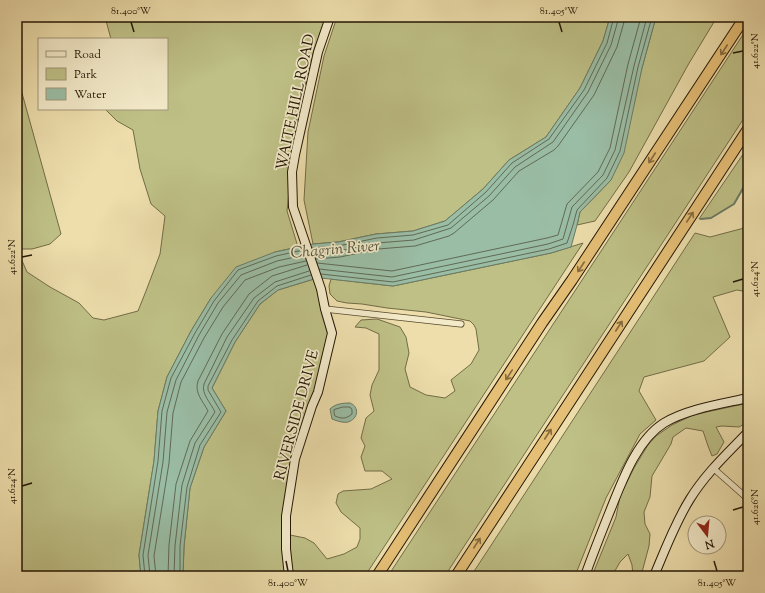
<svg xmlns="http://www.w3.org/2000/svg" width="765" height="593" font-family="'Sorts Mill Goudy',serif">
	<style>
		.green { fill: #bec086; stroke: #726c46 }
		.water { fill: #9abda5; stroke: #6b7b65 }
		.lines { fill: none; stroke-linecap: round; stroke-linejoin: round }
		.shore { stroke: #606a55; stroke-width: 1 }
		.stream { stroke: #6b7b65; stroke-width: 2 }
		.street-casing { stroke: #57492f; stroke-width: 7 }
		.secondary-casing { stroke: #251705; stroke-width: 10 }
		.highway-casing { stroke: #251705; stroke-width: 12 }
		.street { stroke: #f3eac9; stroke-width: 5.5 }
		.secondary { stroke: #f3eac9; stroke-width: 8 }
		.highway { stroke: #e6bf76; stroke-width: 10 }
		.oneway { stroke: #866b3e }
		.ticks { fill: none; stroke: #251705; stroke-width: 1.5 }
		.labels { text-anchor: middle; stroke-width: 3.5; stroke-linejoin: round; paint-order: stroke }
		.street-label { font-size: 15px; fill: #251705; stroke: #f3eac9 }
		.water-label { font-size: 16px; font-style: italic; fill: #4e513d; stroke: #f3eac9 }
		.neatline { fill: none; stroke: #251705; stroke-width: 1.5 }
		.ticks-label { font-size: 10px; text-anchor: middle; fill: #251705 }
	</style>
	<rect width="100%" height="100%" fill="#eddeac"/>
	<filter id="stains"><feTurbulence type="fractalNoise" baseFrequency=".005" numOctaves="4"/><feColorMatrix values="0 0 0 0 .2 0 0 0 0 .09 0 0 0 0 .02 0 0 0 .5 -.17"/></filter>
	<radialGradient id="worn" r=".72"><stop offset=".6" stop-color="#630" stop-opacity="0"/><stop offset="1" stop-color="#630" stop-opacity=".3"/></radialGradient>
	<path class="green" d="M105,17H326L314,50L296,123L287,211L298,247L275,252L211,298L191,331L167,377L158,411L154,461L139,555L141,576H17V253L20,256L27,272L50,287L79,303L93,318L104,320L138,311L146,291L160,254L165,216L151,204L140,169L133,130L117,121L105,109H167V39H111Z
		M337,17H610L603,41L580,88L546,137L509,160L483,189L445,221L413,231L376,234L338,242L313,244L304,200L308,132L324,56Z
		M656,17H717L688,65L629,172L595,221L577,225L580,212L611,180Z
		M748,27V112L461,551L445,576H388Z
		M17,75L61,234L50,244L32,249H17Z
		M748,147V181L746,183L734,204L711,218L699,219Z
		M748,227V292L737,290L713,297L730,337L704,361L644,377L639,391L656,420L640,434L606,498L575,576H471L695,233L710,237Z
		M583,243L365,576H293L291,564L290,535L305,538L314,543L327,559L344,554L357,547L360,539V528L341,512L336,503L338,494L343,491L371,489L392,479L382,471H365L361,457L365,446L361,438L366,418L374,411L370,395L372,385L379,370V334L366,328L355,327L361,320L377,319L400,327L406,337L409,353L405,369L410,387L426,395L445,398L455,391L451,380L471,364L479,350L476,329L474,325L470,321L426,312L387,308L362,304L347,303L337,301L330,294L329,286L331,279L393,286L551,253Z
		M314,279L329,332L315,391L292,459L286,576H183L184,546L190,488L204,447L226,411L212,388L235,342L260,304L278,290Z
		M748,403V422L739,427L722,426L716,427L724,442L717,454L712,456L708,446L703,431L686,428L673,437L671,444L652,476L650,497L644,512L645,524L650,534L649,546L641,576H633L632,565L628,554L620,562L612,576H592L616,517L620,496L634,468L648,445L656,436L672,425L693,415Z"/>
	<path class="water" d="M610,17H656L642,68L624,153L611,180L580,212L577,225L571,247L551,253L393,286L321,278L314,279L278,290L260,304L235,342L212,388L226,411L204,447L190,488L184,546L183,576H141L139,555L154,461L158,411L167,377L191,331L211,298L236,267L275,252L313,244L338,242L376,234L413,231L445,221L483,189L509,160L546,137L580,88L603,41Z
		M350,403C360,407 358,419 348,422C343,423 337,421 332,419L330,409C335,404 342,403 350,403Z"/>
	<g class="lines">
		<path class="shore" d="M312,248L338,246L377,238L413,235L448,225L486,192L512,163L549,139L584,90L607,43L614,17
			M314,253L339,251L377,243L414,240L451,228L489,196L515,167L553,142L588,92L611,45L619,17
			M316,259L340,257L378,249L415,246L449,236L454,233L493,200L519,171L554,150L558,146L594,95L617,47L624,22L625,17
			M317,263L392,271L547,238L558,235L567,204L598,172L610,148L628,64L641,17
			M319,269L392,277L548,244L563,239L572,207L603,175L615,150L634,66L647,17
			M321,274L393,282L549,249L567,243L573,225L577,210L607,178L620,151L638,67L652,17
			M343,407H349L351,408L352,410V414C346,419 342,419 335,416L334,413V410Z
			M145,576L143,555L158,461L162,411L171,378L195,333L214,301L238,270L276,256L303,250
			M150,576L148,555L163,462L167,412L176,380L199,335L218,303L241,275L277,261L304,255
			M156,576L154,556L169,463L173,413L181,382L204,338L223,307L245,280L279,267L306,261
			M168,576L169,545L176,484L190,441L208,411C203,401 194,393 198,381L222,334L249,294L272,276L307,265
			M174,576L175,546L182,485L195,443L215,412C211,403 201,394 204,384L227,337L254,298L275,282L309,271
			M180,576V546L187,487L200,445L221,412L208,390V386L232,340L258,301L277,286L311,275"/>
		<path class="stream" d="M701,219L711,218L734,204L746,183L748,181"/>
		<g class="street-casing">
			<path id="street" d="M325,309L461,324
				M713,468L748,499"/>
		</g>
		<g class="secondary-casing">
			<path id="secondary" d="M289,576L286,549V516L295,459L312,406L318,392L332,333L325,309L321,289L293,207L292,172L295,155L318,52L330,17
				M585,576C592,556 600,536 608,516C620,487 635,441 664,423C687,409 721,404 748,398
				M654,576C665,550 675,523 690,499C706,473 728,453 748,432"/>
		</g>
		<g class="highway-casing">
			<path id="highway" d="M377,576L542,323L572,280L745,17
				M456,576L748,129"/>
		</g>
		<use href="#street" class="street"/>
		<use href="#secondary" class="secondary"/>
		<use href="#highway" class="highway"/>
	</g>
	<defs><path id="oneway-shaft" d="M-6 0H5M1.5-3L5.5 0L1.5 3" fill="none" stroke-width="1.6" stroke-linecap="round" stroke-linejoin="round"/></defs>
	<g class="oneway">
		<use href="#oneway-shaft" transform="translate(724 50) rotate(123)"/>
		<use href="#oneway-shaft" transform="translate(652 158) rotate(123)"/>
		<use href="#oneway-shaft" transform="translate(690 217) rotate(-57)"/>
		<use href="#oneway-shaft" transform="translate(581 267) rotate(123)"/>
		<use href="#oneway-shaft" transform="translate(619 326) rotate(-57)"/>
		<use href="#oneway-shaft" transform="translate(509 375) rotate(123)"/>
		<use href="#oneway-shaft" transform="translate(548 434) rotate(-57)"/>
		<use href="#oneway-shaft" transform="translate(477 543) rotate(-57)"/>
	</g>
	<path class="ticks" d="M131,22L134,32M559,22L562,32M733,53L743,51M22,257L32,255M733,282L743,279M22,486L32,483M733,510L743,507M286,561L288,571M714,561L717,571"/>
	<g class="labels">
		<g class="street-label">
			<text transform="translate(295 102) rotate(-78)" y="5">WAITE HILL ROAD</text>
			<text transform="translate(296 415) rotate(-75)" y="5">RIVERSIDE DRIVE</text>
		</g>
		<g class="water-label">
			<text transform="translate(335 248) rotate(-5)" y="6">Chagrin River</text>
		</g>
	</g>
	<rect width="765" height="593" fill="none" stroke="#eddeac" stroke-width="44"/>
	<rect x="38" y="38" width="130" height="72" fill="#f3eac9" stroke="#a1967b"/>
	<rect x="46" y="51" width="20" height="6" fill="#f3eac9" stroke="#a1967b"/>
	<text x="74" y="58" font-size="12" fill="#251705">Road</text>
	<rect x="46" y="68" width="20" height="12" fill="#bec086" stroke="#a1967b"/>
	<text x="74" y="78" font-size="12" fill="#251705">Park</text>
	<rect x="46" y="88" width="20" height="12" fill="#9abda5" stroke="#a1967b"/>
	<text x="74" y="98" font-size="12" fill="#251705">Water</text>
	<g transform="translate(707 535) rotate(164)"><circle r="19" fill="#f3eac9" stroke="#a1967b"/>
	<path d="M0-3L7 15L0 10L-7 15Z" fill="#8f2418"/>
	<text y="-6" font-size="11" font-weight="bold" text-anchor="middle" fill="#251705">N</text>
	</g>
	<rect x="22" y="22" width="721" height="549" class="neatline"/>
	<g class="ticks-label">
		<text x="131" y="14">81.400°W</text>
		<text x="559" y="14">81.405°W</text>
		<text transform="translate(754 51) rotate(-90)" y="4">41.622°N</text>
		<text transform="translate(11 257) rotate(-90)" y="4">41.622°N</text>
		<text transform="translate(754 279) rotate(-90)" y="4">41.624°N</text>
		<text transform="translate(11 486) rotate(-90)" y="4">41.624°N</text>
		<text transform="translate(754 507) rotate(-90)" y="4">41.626°N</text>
		<text x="288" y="586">81.400°W</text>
		<text x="717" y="586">81.405°W</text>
	</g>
	<rect width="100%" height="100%" filter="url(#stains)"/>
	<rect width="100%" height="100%" fill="url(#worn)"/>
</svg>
